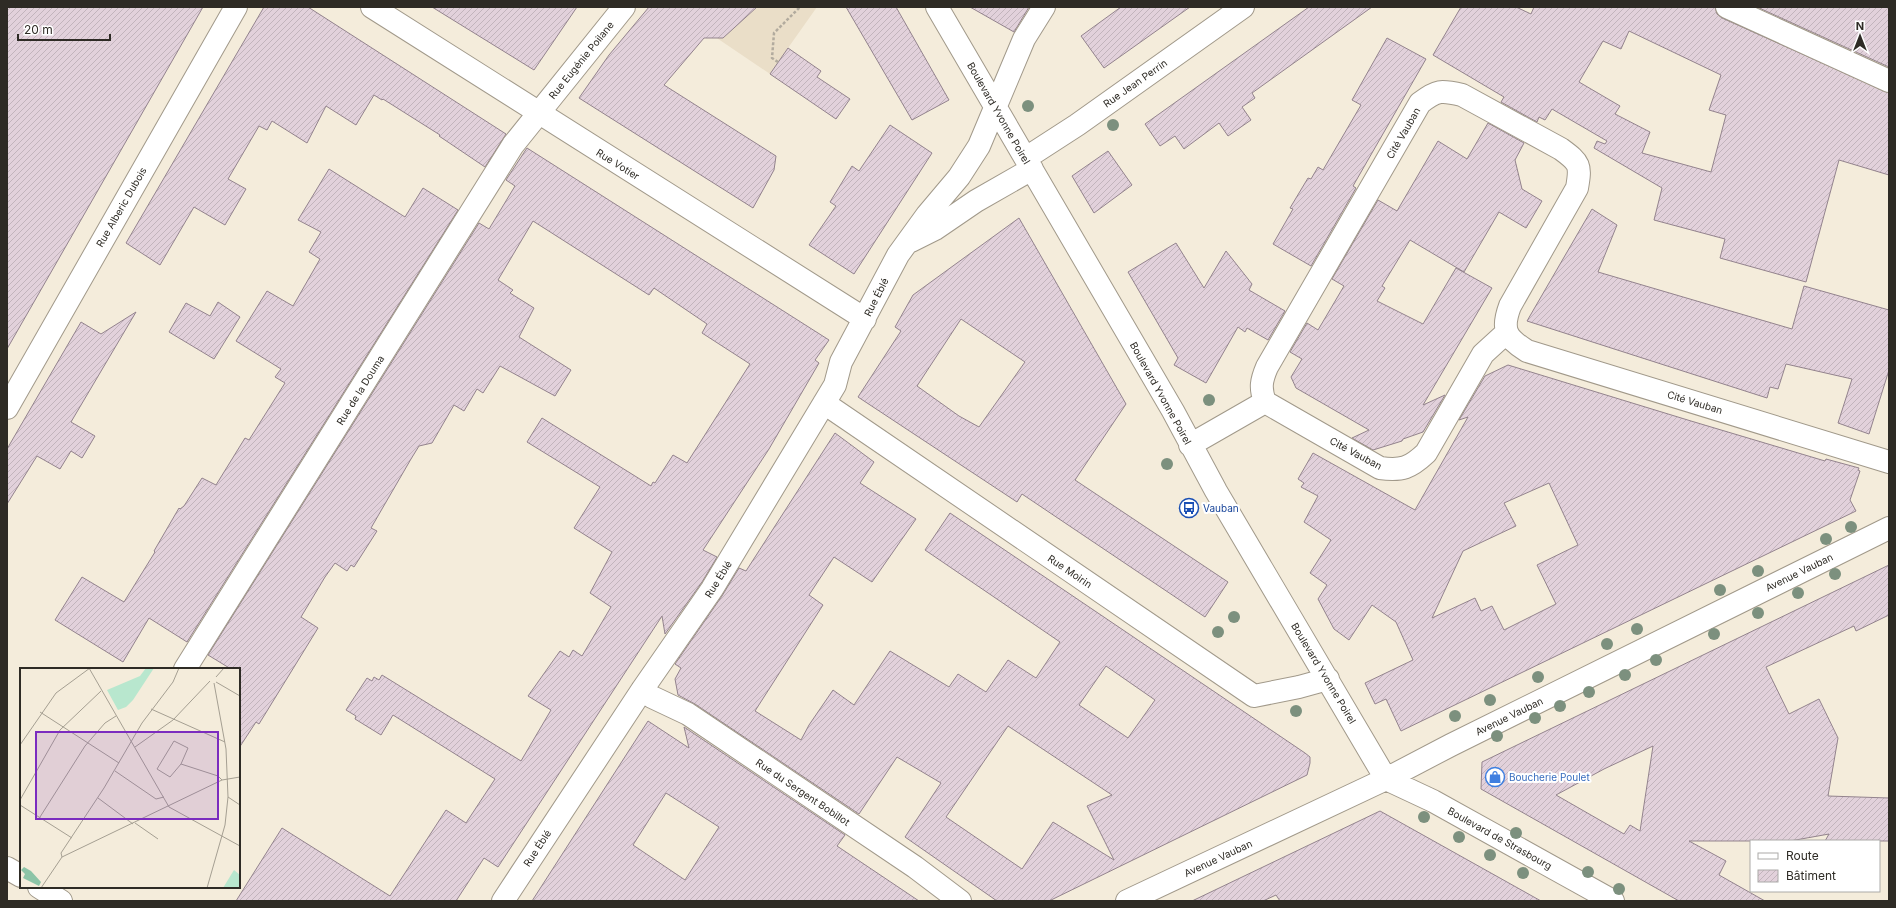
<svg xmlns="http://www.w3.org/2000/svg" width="1896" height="908" font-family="Inter,sans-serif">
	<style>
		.built { fill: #eadec8 }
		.building { fill: url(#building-hatch); stroke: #93838d; fill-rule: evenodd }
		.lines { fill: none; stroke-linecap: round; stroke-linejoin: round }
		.minor-casing { stroke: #a1998a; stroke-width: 24 }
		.path { stroke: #b2ab9e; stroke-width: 2.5; stroke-dasharray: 3 2; stroke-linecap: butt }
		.minor { stroke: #fff; stroke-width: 22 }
		.tree { fill: #7c907e }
		.labels { text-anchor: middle; stroke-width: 4; stroke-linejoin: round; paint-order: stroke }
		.street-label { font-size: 10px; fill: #2e2b25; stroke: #fff }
		.transit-label { font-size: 10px; fill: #164399; stroke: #fff; text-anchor: start }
		.shop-label { font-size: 10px; fill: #366cbe; stroke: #fff; text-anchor: start }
		.inset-road { fill: none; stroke: #a59f92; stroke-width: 1 }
		.view { fill: #7b2cbf; fill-opacity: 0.15; stroke: #7b2cbf; stroke-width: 2 }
		.inset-edge { fill: none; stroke: #2e2b25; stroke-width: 2 }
	</style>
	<defs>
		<pattern id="building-hatch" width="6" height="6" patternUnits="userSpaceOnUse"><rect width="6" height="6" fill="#e2d1db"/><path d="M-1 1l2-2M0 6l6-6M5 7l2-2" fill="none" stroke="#c2b4bc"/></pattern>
	</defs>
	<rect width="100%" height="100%" fill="#f4ecdb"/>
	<path class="built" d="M671,7H817L788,48L821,71L804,97Z"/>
	<path class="building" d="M7,7H203L7,349Z
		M264,7H308L506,134L485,167L439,136L440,135L383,99L382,100L374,95L356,125L326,106L307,143L272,121L267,130L259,126L228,179L246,189L225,225L194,207L160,265L126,243Z
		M432,7H577L534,70Z
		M649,7H757L723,38H704L664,85L776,156L774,170L753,208L579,98L609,55Z
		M846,7H896L949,100L912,120Z
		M970,7H1029L1014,32Z
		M1121,7H1190L1104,68L1081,36Z
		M1309,7H1372L1252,93L1255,98L1242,107L1251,120L1228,136L1219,123L1184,149L1175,136L1160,146L1145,124Z
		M1461,7H1516L1531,14L1534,7H1715L1717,14L1722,18L1889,93V175L1839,160L1806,282L1720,258L1725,239L1654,220L1662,188L1594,148L1597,141L1605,144L1607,141L1552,109L1545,120L1539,117L1537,122L1501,102L1504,97L1433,55ZM1629,31L1721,75L1709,110L1726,115L1711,172L1642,153L1650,132L1615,114L1620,106L1579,82L1603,41L1621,49Z
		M1757,7H1889V67Z
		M1387,38L1426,59L1353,186L1356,188L1311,266L1273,244L1293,209L1290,208L1308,178L1311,179L1318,167L1323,170L1361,105L1352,100Z
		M788,48L821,71L817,77L850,99L836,119L770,74Z
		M1488,123L1524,143L1515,160L1522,189L1542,201L1526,228L1499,212L1464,272L1410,240L1382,286L1385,288L1377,301L1423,324L1456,268L1492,288L1423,405L1445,395L1423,432L1403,439L1402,441L1373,450L1352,438L1369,430L1296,388L1291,377L1302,359L1290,352L1307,323L1318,330L1344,286L1332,279L1378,200L1397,211L1438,141L1467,159Z
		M890,125L932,153L854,274L809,245L836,206L830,202L852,166L859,171Z
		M527,148L829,340L815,360L819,363L769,449L703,550L717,557L702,582L665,634L662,616L498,867L484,858L456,901H236L282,828L390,896L446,810L466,823L495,779L393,715L381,735L355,719L356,716L346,710L367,678L372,681L374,677L379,680L382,675L521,761L551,710L528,696L560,651L569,657L573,650L582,656L611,607L590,593L612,552L574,528L600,487L527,442L542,418L651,486L653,482L655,483L673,455L687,463L750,364L702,333L707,324L654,288L649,295L533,221L498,280L513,290L510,293L534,308L519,337L571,370L555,396L500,366L483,393L477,389L464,411L454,405L432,443L419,446L411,459L371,528L377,531L354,567L351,565L347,571L335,563L325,577L301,617L318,628L259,724L256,722L239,748V669H231L208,655L479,223L489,229L515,186L506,180Z
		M1108,151L1132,185L1094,213L1072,176Z
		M329,169L405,217L423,188L458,210L187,642L149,618L123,662L55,620L82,577L124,602L155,552L154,551L179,508L180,509L184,506L202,478L216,485L245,438L249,440L285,383L275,377L281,369L236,341L267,291L293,306L320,259L309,252L321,232L298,220Z
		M1592,209L1617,225L1598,272L1792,329L1804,286L1889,310V370L1869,434L1838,423L1852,379L1786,364L1778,389L1770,387L1767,398L1527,321Z
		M1019,218L1126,404L1075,480L1228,582L1205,617L1022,494L1017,502L858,397L901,331L895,327L913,295ZM961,319L1025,362L979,427L959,416L917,386Z
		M1176,243L1204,288L1226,251L1252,284L1249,290L1285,311L1268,340L1247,328L1245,332L1238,327L1206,383L1174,365L1178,358L1128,272Z
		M218,302L240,317L214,359L169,332L186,303L210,316Z
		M136,312L71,422L95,436L82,458L71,451L60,469L37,456L7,504V449L81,322L101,334Z
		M1508,365L1691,421L1825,461L1826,459L1859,468L1858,470L1860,471L1850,500L1856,511L1401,731L1386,699L1375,704L1365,683L1413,660L1396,622L1372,605L1349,640L1334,629L1318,599L1327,585L1310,573L1331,540L1304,522L1318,496L1301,487L1304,483L1298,479L1313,453L1415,510L1468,417L1459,420L1485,376ZM1549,483L1578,545L1537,565L1556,604L1504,630L1492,606L1481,611L1475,598L1432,618L1463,551L1516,526L1504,503Z
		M835,433L874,462L860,483L916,519L872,582L834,557L809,595L823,605L755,711L801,740L809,725L833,690L854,705L890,651L949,687L958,674L986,692L1008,660L1036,678L1060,642L925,550L950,513L1305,753L1310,757V763L1307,775L1049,901H997L905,837L941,783L897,757L859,814L695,704L678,695L675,679L681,668L675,664L722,596L739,568L746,571ZM1106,666L1155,700L1128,738L1079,705ZM1008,726L1112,795L1087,806L1114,860L1053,822L1022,869L946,817Z
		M1889,565V615L1856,631L1854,626L1766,667L1789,714L1819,699L1838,738L1828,796L1889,798V841H1825L1829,834L1790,841H1689L1726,861L1719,875L1765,901H1679L1481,789L1482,762ZM1653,746L1640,831L1630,825L1624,834L1556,795L1604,769Z
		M648,721L689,748L684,727L845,835L837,846L919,901H532ZM666,793L719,827L685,880L633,845Z
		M1380,811L1541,901H1280L1276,895L1263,901H1192Z"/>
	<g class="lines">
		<g class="minor-casing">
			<path id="minor" d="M372,7L865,319
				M937,7L1173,411L1216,491L1386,779
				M1727,7L1889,81
				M1026,158L1077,125L1243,7
				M911,241L935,229L976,201L1032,169
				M1506,333L1483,354L1426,453C1410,468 1402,471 1380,468L1265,402C1260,388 1261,381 1267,367L1420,103C1437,90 1441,90 1462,95L1561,149C1580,163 1581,165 1577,188L1510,306C1501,330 1506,338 1527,351L1889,462
				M824,403L1254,696L1299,687L1328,679
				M7,408L236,7
				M1190,445L1265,402
				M185,669L513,145L624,7
				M642,690L652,697L688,714L915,867L960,901
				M1386,779L1433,801L1613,901
				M7,868L21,876
				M39,887L61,901
				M503,901L642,690L712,589L835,385L841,362L898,255L927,215L959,177L979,146L1024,39L1044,7
				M1127,901L1386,779L1451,745L1889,528"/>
		</g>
		<path class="path" d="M778,62L772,58L774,33L800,7"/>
		<use href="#minor" class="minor"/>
	</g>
	<g class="tree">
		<circle cx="1028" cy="106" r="6"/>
		<circle cx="1113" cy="125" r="6"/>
		<circle cx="1209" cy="400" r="6"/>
		<circle cx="1167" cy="464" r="6"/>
		<circle cx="1851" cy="527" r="6"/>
		<circle cx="1826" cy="539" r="6"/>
		<circle cx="1758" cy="571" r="6"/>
		<circle cx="1835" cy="574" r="6"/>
		<circle cx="1720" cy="590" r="6"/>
		<circle cx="1798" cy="593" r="6"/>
		<circle cx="1758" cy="613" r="6"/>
		<circle cx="1234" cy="617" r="6"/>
		<circle cx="1637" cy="629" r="6"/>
		<circle cx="1218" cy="632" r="6"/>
		<circle cx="1714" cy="634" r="6"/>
		<circle cx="1607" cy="644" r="6"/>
		<circle cx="1656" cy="660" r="6"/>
		<circle cx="1625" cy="675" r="6"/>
		<circle cx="1538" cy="677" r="6"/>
		<circle cx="1589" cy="692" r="6"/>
		<circle cx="1490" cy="700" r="6"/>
		<circle cx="1560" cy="706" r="6"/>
		<circle cx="1296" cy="711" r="6"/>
		<circle cx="1455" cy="716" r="6"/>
		<circle cx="1535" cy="718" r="6"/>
		<circle cx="1497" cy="736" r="6"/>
		<circle cx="1424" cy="817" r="6"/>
		<circle cx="1516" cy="833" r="6"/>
		<circle cx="1459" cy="837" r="6"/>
		<circle cx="1490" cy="855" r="6"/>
		<circle cx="1588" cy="872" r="6"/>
		<circle cx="1523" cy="873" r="6"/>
		<circle cx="1619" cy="889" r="6"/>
	</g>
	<defs>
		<g id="bus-ring" transform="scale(1)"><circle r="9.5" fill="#fff" stroke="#1a4fb4" stroke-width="1.5"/><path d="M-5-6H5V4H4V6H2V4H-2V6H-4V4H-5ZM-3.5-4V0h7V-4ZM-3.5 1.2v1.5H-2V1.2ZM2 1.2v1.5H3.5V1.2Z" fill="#1a4fb4"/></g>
		<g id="shop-ring" transform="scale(1)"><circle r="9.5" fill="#fff" stroke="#3f7fe0" stroke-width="1.5"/><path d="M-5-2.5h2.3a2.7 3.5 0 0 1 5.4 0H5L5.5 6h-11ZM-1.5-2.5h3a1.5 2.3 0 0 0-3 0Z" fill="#3f7fe0"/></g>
	</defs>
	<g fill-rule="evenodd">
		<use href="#bus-ring" x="1189" y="508"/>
		<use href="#shop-ring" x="1495" y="777"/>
	</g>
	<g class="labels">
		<g class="street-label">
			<text transform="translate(581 60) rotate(-51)" y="4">Rue Eugénie Poilane</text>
			<text transform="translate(1135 83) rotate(-35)" y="4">Rue Jean Perrin</text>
			<text transform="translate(999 113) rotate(60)" y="4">Boulevard Yvonne Poirel</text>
			<text transform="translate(1403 133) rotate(-60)" y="4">Cité Vauban</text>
			<text transform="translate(618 164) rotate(32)" y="4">Rue Votier</text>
			<text transform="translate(121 207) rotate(-60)" y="4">Rue Alberic Dubois</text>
			<text transform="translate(876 297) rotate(-63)" y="4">Rue Éblé</text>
			<text transform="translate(360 390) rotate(-58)" y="4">Rue de la Douma</text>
			<text transform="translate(1161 393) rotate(61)" y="4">Boulevard Yvonne Poirel</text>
			<text transform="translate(1695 402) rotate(17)" y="4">Cité Vauban</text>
			<text transform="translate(1356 453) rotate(28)" y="4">Cité Vauban</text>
			<text transform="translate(1070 571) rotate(34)" y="4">Rue Moirin</text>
			<text transform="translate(1799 572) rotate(-26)" y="4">Avenue Vauban</text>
			<text transform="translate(718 579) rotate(-58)" y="4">Rue Éblé</text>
			<text transform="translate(1324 673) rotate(59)" y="4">Boulevard Yvonne Poirel</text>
			<text transform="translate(1509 716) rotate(-26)" y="4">Avenue Vauban</text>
			<text transform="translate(803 792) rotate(34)" y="4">Rue du Sergent Bobillot</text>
			<text transform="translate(1500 838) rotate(29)" y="4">Boulevard de Strasbourg</text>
			<text transform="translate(537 848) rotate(-57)" y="4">Rue Éblé</text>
			<text transform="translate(1218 858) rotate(-25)" y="4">Avenue Vauban</text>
		</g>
		<g class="transit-label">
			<text x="1203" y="512">Vauban</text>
		</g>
		<g class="shop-label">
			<text x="1509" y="781">Boucherie Poulet</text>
		</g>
	</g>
	<g transform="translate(20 668)">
		<rect width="220" height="220" fill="#f4ecdb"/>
		<path d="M4,199L11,203L21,214L19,218L3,210L5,206L1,202Z" fill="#8cc4a7"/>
		<path d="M126,0H134L113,32L106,39L98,42L87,22L120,8ZM214,202L220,207V220H203Z" fill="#b8e7ce"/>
		<path class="inset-road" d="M69,0L149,139M196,9L204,0M196,14L220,28M131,41L205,74M20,44L99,95M154,73L168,80L161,96L150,109L137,101ZM0,77L36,25L70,0M115,79L153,52L190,13M161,96L198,108L202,112M95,103L136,131L144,129M208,129L220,137M78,130L113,156M0,132L40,62L81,23M0,137L52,170M149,139L220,178M20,149L65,78L85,55L96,48M115,155L138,171M42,189L41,185L84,120L122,55L153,14L159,0M21,220L42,189L202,112L220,109M187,220L205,157L208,129L206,81L194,15"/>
		<path class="view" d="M16,64H198V151H16Z"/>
		<rect width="220" height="220" class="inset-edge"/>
	</g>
	<rect width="1896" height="908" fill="none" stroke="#2e2b25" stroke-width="16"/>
	<rect x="1750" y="840" width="130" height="52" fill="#ffffff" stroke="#abaaa8"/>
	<rect x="1758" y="853" width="20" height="6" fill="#ffffff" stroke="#abaaa8"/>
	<text x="1786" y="860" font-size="12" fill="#2e2b25">Route</text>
	<rect x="1758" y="870" width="20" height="12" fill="url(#building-hatch)" stroke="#abaaa8"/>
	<text x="1786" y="880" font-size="12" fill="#2e2b25">Bâtiment</text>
	<g transform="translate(1860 36)" stroke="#ffffff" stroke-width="3" paint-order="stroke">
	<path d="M0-3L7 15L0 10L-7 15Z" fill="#2e2b25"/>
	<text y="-6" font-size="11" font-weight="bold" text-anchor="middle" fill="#2e2b25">N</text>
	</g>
	<path d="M18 34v6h92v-6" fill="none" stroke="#2e2b25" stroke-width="2"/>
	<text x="24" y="34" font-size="12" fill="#2e2b25" stroke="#ffffff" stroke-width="3" paint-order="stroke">20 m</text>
</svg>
